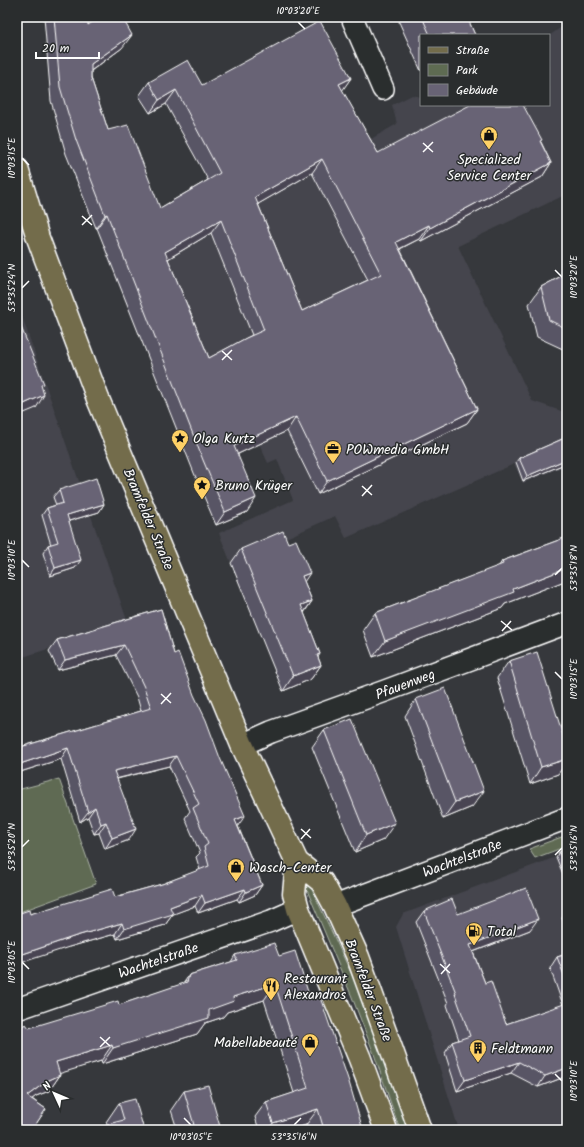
<svg xmlns="http://www.w3.org/2000/svg" width="584" height="1147" font-family="Kalam,sans-serif">
	<style>
		.built { fill: #45454d }
		.green { fill: #5e6b52; stroke: #aeb5a8 }
		.lines { fill: none; stroke-linecap: round; stroke-linejoin: round }
		.minor-casing { stroke: #fff; stroke-width: 24 }
		.major-casing { stroke: #fff; stroke-width: 25 }
		.minor { stroke: #2a2d2e; stroke-width: 21 }
		.major { stroke: #736c4b; stroke-width: 22 }
		.wall { fill: #595565; stroke: #fff; fill-rule: evenodd }
		.shaded-wall { fill: #494552; stroke: #fff }
		.building { fill: #686375; stroke: #fff; fill-rule: evenodd }
		.ticks { fill: none; stroke: #fff; stroke-width: 1.5 }
		.labels { text-anchor: middle; stroke-width: 3; stroke-linejoin: round; paint-order: stroke }
		.poi-label { font-size: 14px; fill: #fff; stroke: #2a2d2e; text-anchor: start }
		.street-label { font-size: 14px; fill: #fff; stroke: #2a2d2e }
		.neatline { fill: none; stroke: #fff; stroke-width: 1.5 }
		.ticks-label { font-size: 10px; text-anchor: middle; fill: #fff }
	</style>
	<rect width="100%" height="100%" fill="#36383c"/>
	<filter id="ink" filterUnits="userSpaceOnUse"><feTurbulence type="fractalNoise" baseFrequency=".025" numOctaves="2"/><feDisplacementMap in="SourceGraphic" scale="8" xChannelSelector="R" yChannelSelector="G"/><feConvolveMatrix kernelMatrix="1 2 1 2 8 2 1 2 1" color-interpolation-filters="sRGB"/></filter>
	<g filter="url(#ink)">
		<path class="built" d="M567,23V194L458,246L532,401L567,413V465L523,483L514,464L346,538L335,516L231,563L219,533L293,500L277,459L268,463L221,360L161,388L103,247L242,167L258,204L397,124L392,105L412,95L421,97V105H549V36Z
			M17,302L128,623L17,659Z
			M567,853V1130H459L396,927L403,914Z"/>
		<path class="green" d="M59,779L96,884L17,913V790Z
			M567,835V846L535,858L529,849Z
			M308,881L358,988L409,1130H400L374,1054L352,997L304,883Z"/>
		<g class="lines">
			<g class="minor-casing">
				<path id="minor" d="M354,17L353,20L383,89
					M242,745L271,732L385,691L567,623
					M335,906L567,818
					M17,1009L271,921L298,909"/>
			</g>
			<g class="major-casing">
				<path id="major" d="M17,169L38,238L98,399L242,745L297,862L322,882L335,906L358,957L391,1048L420,1130
					M297,862L294,894L298,909L360,1059L386,1130"/>
			</g>
			<use href="#minor" class="minor"/>
			<use href="#major" class="major"/>
		</g>
		<path class="wall" d="M44,17H88V25L122,48L91,71V78L108,130L160,208L208,180L166,104L150,113L139,96L149,82L202,85L351,78L342,90L378,153L541,142L551,163L542,177L421,241L419,239L400,249L477,409L467,423L318,494L287,431L238,454L247,512L216,525L194,473L97,228H96L66,154L51,101ZM312,173L368,280L302,311L258,204ZM211,233L252,335L209,358L168,259Z
			M401,17H467L475,35H421V71L399,22Z
			M567,273V351L537,337L529,304L541,287Z
			M567,437V463L523,481L516,462L519,458Z
			M59,490L104,504L99,512L69,521L75,568L50,576L43,553L48,545H51L42,515L47,508L56,505L53,497Z
			M567,537V580L505,604L502,608L373,657L363,630L375,613L499,566L502,561Z
			M241,549L304,581L312,601L304,613L320,654L318,657L321,665L311,679L283,691L231,563Z
			M161,609L174,654L238,826L262,885L255,895L239,902L237,899L198,913L195,906L173,914L165,925L117,939L115,934L69,947L30,914L115,897L162,884L200,870L196,857L200,853L185,818L190,811L169,766L117,779L129,840L105,849L99,833L94,834L88,817L80,822L61,759L17,773V748L141,711L137,697L116,655L58,670L49,651L57,640Z
			M509,661L558,774L530,784L497,678Z
			M416,699L472,807L443,819L405,716Z
			M324,730L383,840L355,852L312,747Z
			M567,849V878L565,879L556,857L559,852Z
			M424,911L458,914L530,930L473,952L485,983L506,1024L563,1005L550,968L557,957L567,954V1076L538,1087L511,1073L457,1091L445,1053L452,1042L459,1040L447,1005L448,1003L416,922Z
			M567,912V933L562,918Z
			M235,955L279,956L309,995L363,1130H308L306,1125L290,1130H259L255,1117L266,1102L294,1093L264,1000L227,1012L223,1017L205,1023L197,1034L102,1064L101,1061L59,1073L60,1075L49,1091L36,1096L32,1099L46,1109L32,1130H17V1028H29L119,1005L183,984L189,975L231,962Z
			M184,1091L221,1130L177,1129L171,1110Z
			M119,1103L144,1130H104L107,1125L106,1122Z"/>
		<path class="shaded-wall" d="M132,35L122,48L81,78L91,64Z
			M351,78L342,91L339,84Z
			M176,90L166,104L150,113L159,100Z
			M322,159L312,173L246,211L255,197Z
			M551,163L542,177L421,241L430,228Z
			M107,214L97,228H96L105,215Z
			M221,220L211,233L156,266L165,252Z
			M429,225L419,239L387,255L396,242Z
			M44,395L36,408L17,416V407Z
			M477,409L467,423L318,494L327,481Z
			M296,417L287,431L225,460L234,446Z
			M567,459V463L523,481L527,476Z
			M256,498L247,512L216,525L225,512Z
			M104,504L99,512L62,523L67,515Z
			M81,560L75,568L50,576L55,568Z
			M567,568V580L505,604L502,608L373,657L385,641L513,589Z
			M310,573L300,588L302,576Z
			M312,601L302,615L301,605Z
			M124,645L116,655L58,670L65,660Z
			M321,665L311,679L283,691L293,676Z
			M68,748L61,759L17,773V765Z
			M176,756L169,766L107,781L114,771Z
			M567,759V762L558,774L530,784L541,767Z
			M484,791L472,807L443,819L455,802Z
			M95,807L88,817L80,822L88,812Z
			M245,816L237,827L235,820Z
			M106,822L99,833L94,834L101,824Z
			M395,823L383,840L355,852L366,835Z
			M136,829L129,840L105,849L112,838Z
			M262,885L255,895L239,902L246,892Z
			M245,889L237,899L198,913L205,903Z
			M202,895L195,906L171,915L173,914L165,925L117,939L124,929L170,907Z
			M538,919L530,930L462,956L470,945Z
			M122,923L115,934L69,947L17,964V956L76,936Z
			M275,984L264,1000L227,1012L223,1017L205,1023L197,1034L102,1064L113,1048L233,997Z
			M112,1045L101,1061L45,1078L56,1062Z
			M519,1062L511,1073L457,1091L465,1080Z
			M567,1068V1076L538,1087L545,1076Z
			M60,1075L49,1091L36,1096L17,1111L27,1096L47,1081Z
			M318,1109L306,1125L290,1130H268L273,1123Z"/>
		<path class="building" d="M54,17H88V25L100,17H122L132,35L91,64V78L108,130L128,125L160,208L220,173L176,90L159,100L149,82L188,60L202,85L320,21L351,78L339,84L378,153L470,105H523L542,140L540,141L551,163L430,228L429,225L396,242L477,409L327,481L296,417L234,446L256,498L225,512L203,460L107,214L105,215L76,140L60,87ZM322,159L381,274L302,311L255,197ZM221,220L264,330L246,338L209,358L165,252Z
			M422,17H467L475,35H430Z
			M567,273V329L549,320L541,287Z
			M17,317L44,384L41,385L44,395L17,407Z
			M567,437V459L527,476L519,458Z
			M96,478L104,504L67,515L81,560L55,568L48,545L58,542L47,508L63,503L59,490Z
			M283,531L288,543L296,540L310,573L302,576L312,601L301,605L320,654L317,655L321,665L293,676L241,549Z
			M567,537V568L513,589L514,592L385,641L375,613L503,564L502,561Z
			M161,609L174,654L178,652L194,695L206,720L220,758L245,816L235,820L262,885L246,892L245,889L205,903L202,895L170,907L173,914L124,929L122,923L76,936L17,956V914L29,910L30,914L112,889L115,897L162,884L209,866L204,847L208,844L193,808L199,804L176,756L114,771L136,829L112,838L106,822L101,824L95,807L88,812L68,748L17,765V748L151,708L144,687L124,645L65,660L57,640Z
			M537,652L567,748V759L541,767L509,661Z
			M445,688L484,791L455,802L416,699Z
			M352,719L395,823L366,835L324,730Z
			M567,849V871L559,852Z
			M526,888L538,919L470,945L485,983L491,981L506,1024L567,1003V1068L545,1076L519,1062L465,1080L452,1042L470,1036L455,994L456,993L424,911L452,899L458,914Z
			M274,943L279,956L295,951L309,995L318,993L322,1003L349,1082L363,1130H324L318,1109L273,1123L266,1102L308,1088L275,984L233,997L234,1001L209,1010V1018L113,1048L112,1045L56,1062L60,1075L47,1081L27,1096L46,1109L34,1127L32,1126L29,1130H19L17,1129V1028L26,1024L29,1028L118,1001L119,1005L187,982L189,975L237,960L235,955Z
			M567,954V983L557,957Z
			M208,1085L221,1130H175L194,1125L184,1091Z
			M135,1099L144,1130H109L108,1124L124,1120L119,1103Z
			M243,1127L244,1130H230Z"/>
	</g>
	<path class="ticks" d="M298,22L305,29M423,143L433,152M423,152L433,142M22,158L29,165M82,216L92,225M82,225L92,215M555,270L562,277M22,288L29,281M222,351L232,360M222,360L232,350M362,486L372,495M362,496L372,485M22,560L29,567M555,575L562,568M501,621L512,630M502,631L511,621M555,672L562,679M161,694L171,703M161,704L171,693M301,829L311,838M301,839L310,829M22,847L29,840M555,855L562,848M22,962L29,969M440,964L450,973M441,974L450,964M100,1037L110,1046M100,1047L110,1037M555,1074L562,1081M184,1118L191,1125M294,1125L301,1118"/>
	<defs>
		<g id="shop-pin" transform="scale(0.9)"><path d="M0 17L-7.5 6A9.5 9.5 0 1 1 7.5 6Z" fill="#ffd166" stroke="#2a2d2e"/><path d="M-5-2.5h2.3a2.7 3.5 0 0 1 5.4 0H5L5.5 6h-11ZM-1.5-2.5h3a1.5 2.3 0 0 0-3 0Z" fill="#111"/></g>
		<g id="sight-pin" transform="scale(0.9)"><path d="M0 17L-7.5 6A9.5 9.5 0 1 1 7.5 6Z" fill="#ffd166" stroke="#2a2d2e"/><path d="M0-6L1.8-2.2L6-1.7L2.9 1.2L3.7 5.4L0 3.3L-3.7 5.4L-2.9 1.2L-6-1.7L-1.8-2.2Z" fill="#111"/></g>
		<g id="office-pin" transform="scale(0.9)"><path d="M0 17L-7.5 6A9.5 9.5 0 1 1 7.5 6Z" fill="#ffd166" stroke="#2a2d2e"/><path d="M-6-3h4V-5.5h4V-3h4V5H-6ZM-1-4.5V-3h2v-1.5ZM-6 0V1H6V0Z" fill="#111"/></g>
		<g id="fuel-pin" transform="scale(0.9)"><path d="M0 17L-7.5 6A9.5 9.5 0 1 1 7.5 6Z" fill="#ffd166" stroke="#2a2d2e"/><path d="M-5.5-6h7V0h2V4h1.3V-2.5L3-4.5l.8-.8L6-3V5H2.5V1h-1V6h-7ZM-4.2-4.7v3.2H.2V-4.7Z" fill="#111"/></g>
		<g id="restaurant-pin" transform="scale(0.9)"><path d="M0 17L-7.5 6A9.5 9.5 0 1 1 7.5 6Z" fill="#ffd166" stroke="#2a2d2e"/><path d="M-5-6h1v4h1v-4h1v4h1v-4h1v5L-1.5 .5V6h-2V.5L-5-1ZM5-6V6H3V1.5H1.5Q1.5-4 5-6Z" fill="#111"/></g>
		<g id="building-pin" transform="scale(0.9)"><path d="M0 17L-7.5 6A9.5 9.5 0 1 1 7.5 6Z" fill="#ffd166" stroke="#2a2d2e"/><path d="M-4-6H4V6H1V3H-1V6H-4ZM-2.5-4.3h1.7v1.8h-1.7ZM.8-4.3h1.7v1.8H.8ZM-2.5-1h1.7V.8h-1.7ZM.8-1h1.7V.8H.8Z" fill="#111"/></g>
	</defs>
	<g fill-rule="evenodd">
		<use href="#shop-pin" x="489" y="135"/>
		<use href="#sight-pin" x="180" y="438"/>
		<use href="#office-pin" x="333" y="449"/>
		<use href="#sight-pin" x="202" y="485"/>
		<use href="#shop-pin" x="236" y="867"/>
		<use href="#fuel-pin" x="474" y="931"/>
		<use href="#restaurant-pin" x="271" y="986"/>
		<use href="#shop-pin" x="310" y="1042"/>
		<use href="#building-pin" x="478" y="1048"/>
	</g>
	<g class="labels">
		<g class="poi-label">
			<text x="489" y="164" text-anchor="middle">Specialized<tspan x="489" dy="16">Service Center</tspan></text>
			<text x="193" y="443">Olga Kurtz</text>
			<text x="346" y="454">POWmedia GmbH</text>
			<text x="215" y="490">Bruno Krüger</text>
			<text x="249" y="872">Wasch-Center</text>
			<text x="487" y="936">Total</text>
			<text x="284" y="983">Restaurant<tspan x="284" dy="16">Alexandros</tspan></text>
			<text x="297" y="1047" text-anchor="end">Mabellabeauté</text>
			<text x="491" y="1053">Feldtmann</text>
		</g>
		<g class="street-label">
			<text transform="translate(149 519) rotate(67)" y="5">Bramfelder Straße</text>
			<text transform="translate(405 684) rotate(-21)" y="5">Pfauenweg</text>
			<text transform="translate(462 858) rotate(-21)" y="5">Wachtelstraße</text>
			<text transform="translate(158 960) rotate(-19)" y="5">Wachtelstraße</text>
			<text transform="translate(369 990) rotate(69)" y="5">Bramfelder Straße</text>
		</g>
	</g>
	<rect width="584" height="1147" fill="none" stroke="#2a2d2e" stroke-width="44"/>
	<rect x="420" y="34" width="130" height="72" fill="#2a2d2e" stroke="#7f8182"/>
	<rect x="428" y="47" width="20" height="6" fill="#736c4b" stroke="#7f8182"/>
	<text x="456" y="54" font-size="12" fill="#ffffff">Straße</text>
	<rect x="428" y="64" width="20" height="12" fill="#5e6b52" stroke="#7f8182"/>
	<text x="456" y="74" font-size="12" fill="#ffffff">Park</text>
	<rect x="428" y="84" width="20" height="12" fill="#686375" stroke="#7f8182"/>
	<text x="456" y="94" font-size="12" fill="#ffffff">Gebäude</text>
	<g transform="translate(54 1093) rotate(314)" stroke="#2a2d2e" stroke-width="3" paint-order="stroke">
	<path d="M0-3L7 15L0 10L-7 15Z" fill="#ffffff"/>
	<text y="-6" font-size="11" font-weight="bold" text-anchor="middle" fill="#ffffff">N</text>
	</g>
	<path d="M36 52v6h63v-6" fill="none" stroke="#ffffff" stroke-width="2"/>
	<text x="42" y="52" font-size="12" fill="#ffffff" stroke="#2a2d2e" stroke-width="3" paint-order="stroke">20 m</text>
	<rect x="22" y="22" width="540" height="1103" class="neatline"/>
	<g class="ticks-label">
		<text x="298" y="14">10°03'20"E</text>
		<text transform="translate(11 158) rotate(-90)" y="4">10°03'15"E</text>
		<text transform="translate(573 277) rotate(-90)" y="4">10°03'20"E</text>
		<text transform="translate(11 288) rotate(-90)" y="4">53°35'24"N</text>
		<text transform="translate(11 560) rotate(-90)" y="4">10°03'10"E</text>
		<text transform="translate(573 568) rotate(-90)" y="4">53°35'18"N</text>
		<text transform="translate(573 679) rotate(-90)" y="4">10°03'15"E</text>
		<text transform="translate(11 847) rotate(-90)" y="4">53°35'20"N</text>
		<text transform="translate(573 848) rotate(-90)" y="4">53°35'16"N</text>
		<text transform="translate(11 962) rotate(-90)" y="4">10°03'05"E</text>
		<text transform="translate(573 1081) rotate(-90)" y="4">10°03'10"E</text>
		<text x="191" y="1140">10°03'05"E</text>
		<text x="294" y="1140">53°35'16"N</text>
	</g>
</svg>
